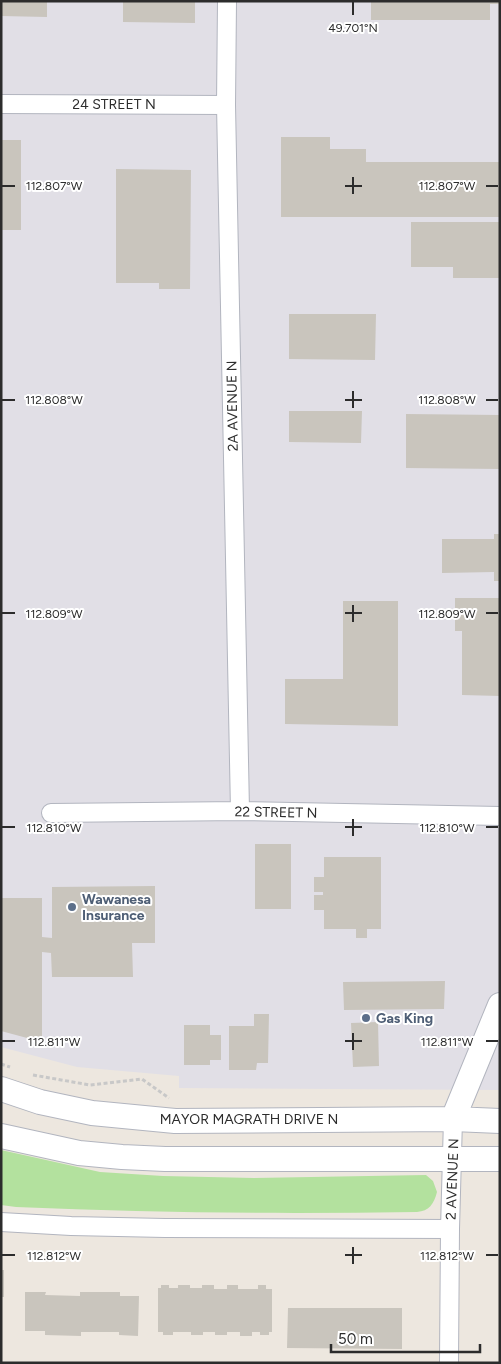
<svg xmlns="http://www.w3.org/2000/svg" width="501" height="1364" font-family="Figtree,sans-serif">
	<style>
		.industrial { fill: #e1dfe6 }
		.green { fill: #b3e19e }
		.building { fill: #c9c5bd }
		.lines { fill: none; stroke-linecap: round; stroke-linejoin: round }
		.street-casing { stroke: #b2b5bf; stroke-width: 20 }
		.secondary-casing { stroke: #b2b5bf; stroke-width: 26 }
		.path { stroke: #c8c8c8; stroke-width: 3; stroke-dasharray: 4 2.5; stroke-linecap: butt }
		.street { stroke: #fff; stroke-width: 18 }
		.secondary { stroke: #fff; stroke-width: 24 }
		.ticks { fill: none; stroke: #2c2c2c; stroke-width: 2 }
		.service-dot { fill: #5c6f8a; stroke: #fff; stroke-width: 2 }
		.labels { text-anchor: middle; stroke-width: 4; stroke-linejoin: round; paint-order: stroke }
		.street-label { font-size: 14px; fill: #2c2c2c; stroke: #fff }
		.service-label { font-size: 14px; font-weight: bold; fill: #4e5e75; stroke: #fff; text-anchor: start }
		.ticks-label { font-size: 12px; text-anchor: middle; fill: #2c2c2c; stroke: #fff; stroke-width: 4; stroke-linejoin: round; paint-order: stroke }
	</style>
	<rect width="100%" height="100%" fill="#ede7df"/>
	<path class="industrial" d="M1,1H500V1090L179,1088V1076L77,1067L1,1047Z"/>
	<path class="green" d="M1,1150L100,1172L163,1176L254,1178L426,1175L433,1181L437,1192C434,1204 429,1211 417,1212C283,1214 149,1213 16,1207L1,1205Z"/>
	<path class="building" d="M1,1H47V17L1,16Z
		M123,1H195V23L123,22Z
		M371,1H500V4H490V20H371Z
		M281,137H330V149H366V162H500V217H281Z
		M1,140H21V230H1Z
		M116,169L191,170L190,289H159V283H116Z
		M411,222H500V278H453V267H411Z
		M289,314H376L375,360L289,359Z
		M289,411H362L361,443L289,442Z
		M406,414L500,415V469L406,468Z
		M494,534H500V581H494V572L442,573V539H494Z
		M455,598H500V696L462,695V631H455Z
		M343,601H398V726L285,724V679H343Z
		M255,844H291V909H255Z
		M324,857H381V929H367V938H356V929H324V910H314V895H323V892H314V877H324Z
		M155,886V943H132L133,977H52L51,953L42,952V1042L1,1031V898H42V937L52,938V887Z
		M445,981L444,1009L344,1010L343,982Z
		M254,1014H269L268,1063H257L256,1070H229V1026H254Z
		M378,1022L379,1066L353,1067L351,1023Z
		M184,1025H210V1035H221V1060H210V1065H184Z
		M1,1270H4V1297H1Z
		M161,1285H169V1288H178V1285H190V1288H202V1285H214V1289H227V1285H238V1289H258V1285H266V1289H272V1332H269V1335H260V1332H252V1336H240V1332H227V1335H215V1332H203V1335H191V1332H173V1335H163V1332H158V1288H161Z
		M25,1292H46L45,1295L80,1296V1292H120V1296H139L138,1336L119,1335V1332H81V1336L45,1335V1331H25Z
		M288,1308H402V1349L287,1348Z"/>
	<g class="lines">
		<g class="street-casing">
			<path id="street" d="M227,1L226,105L240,811
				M1,104L226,105
				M51,813L240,811L500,816
				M1,1222L71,1226L165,1228L450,1229
				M449,1363L450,1229L453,1119"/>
		</g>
		<g class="secondary-casing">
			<path id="secondary" d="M1,1089L40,1102L92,1113L175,1121L453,1119L500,1121
				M453,1119L500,1005
				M1,1136L79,1153L122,1157L165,1159H500"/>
		</g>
		<path class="path" d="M1,1064L10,1067
			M33,1075L90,1085L142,1079L169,1098"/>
		<use href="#street" class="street"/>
		<use href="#secondary" class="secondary"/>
	</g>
	<path class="ticks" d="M353,2V15M353,177V194M2,186H15M345,186H362M486,186H498M353,391V408M2,400H15M345,400H362M486,400H498M353,605V622M2,613H15M345,613H362M486,613H498M353,819V836M2,827H15M345,827H362M486,827H498M353,1033V1050M2,1041H15M345,1041H362M486,1041H498M353,1247V1264M2,1255H15M345,1255H362M486,1255H498"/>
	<g class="service-dot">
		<circle cx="72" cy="907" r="5"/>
		<circle cx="366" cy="1018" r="5"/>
	</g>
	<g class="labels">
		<g class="street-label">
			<text x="114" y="109">24 STREET N</text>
			<text transform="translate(232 406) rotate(-91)" y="5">2A AVENUE N</text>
			<text transform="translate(276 812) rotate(1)" y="5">22 STREET N</text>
			<text x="249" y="1124">MAYOR MAGRATH DRIVE N</text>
			<text transform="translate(452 1179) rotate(-88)" y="5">2 AVENUE N</text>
		</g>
		<g class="service-label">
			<text x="82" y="904">Wawanesa<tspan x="82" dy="16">Insurance</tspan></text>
			<text x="376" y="1023">Gas King</text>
		</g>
	</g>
	<g class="ticks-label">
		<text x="353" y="32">49.701°N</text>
		<text x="447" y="190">112.807°W</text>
		<text x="54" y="190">112.807°W</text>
		<text x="447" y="404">112.808°W</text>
		<text x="54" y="404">112.808°W</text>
		<text x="447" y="618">112.809°W</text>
		<text x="54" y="618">112.809°W</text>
		<text x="54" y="832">112.810°W</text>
		<text x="447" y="832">112.810°W</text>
		<text x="54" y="1046">112.811°W</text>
		<text x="447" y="1046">112.811°W</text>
		<text x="54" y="1260">112.812°W</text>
		<text x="447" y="1260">112.812°W</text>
	</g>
	<rect width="501" height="1364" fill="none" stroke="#2c2c2c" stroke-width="5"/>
	<path d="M331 1344v8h149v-8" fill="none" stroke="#2c2c2c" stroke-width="2.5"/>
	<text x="338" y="1344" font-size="15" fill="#2c2c2c" stroke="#ffffff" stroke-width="4" paint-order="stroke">50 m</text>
</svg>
